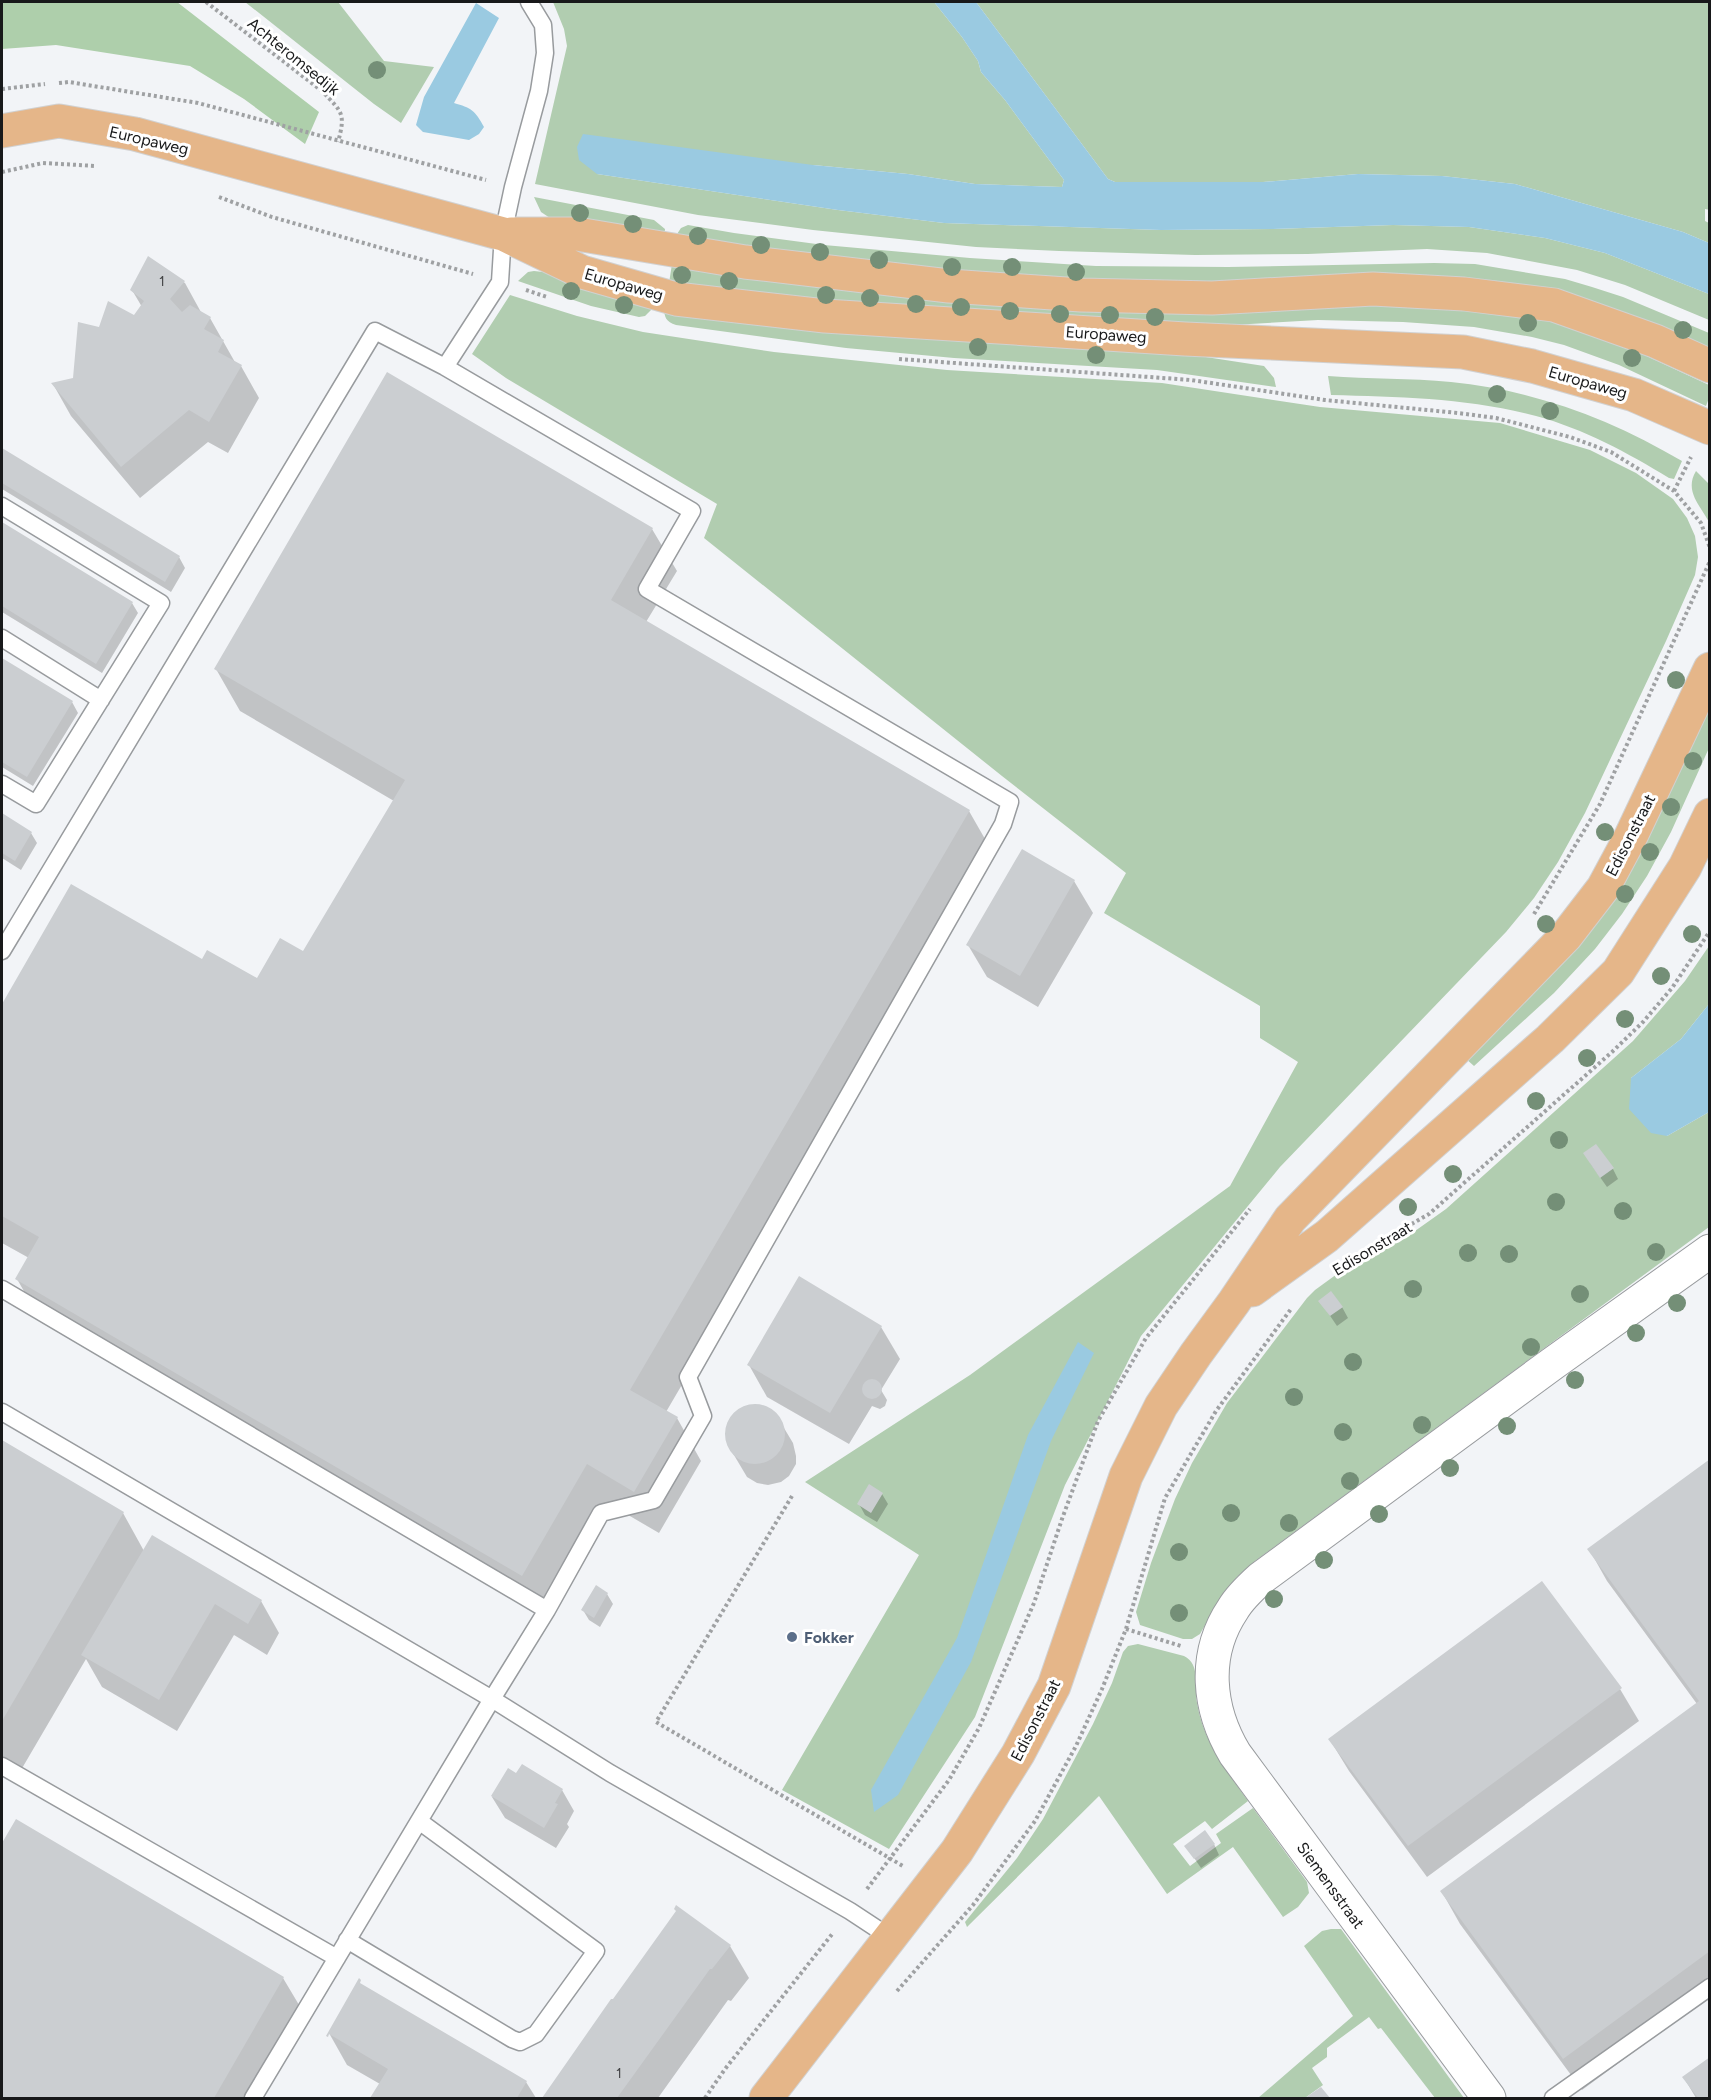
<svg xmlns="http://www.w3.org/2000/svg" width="1711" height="2100" font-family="Figtree,sans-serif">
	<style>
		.green { fill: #b1cdb0 }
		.forest { fill: #aecfab }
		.water { fill: #9acae1 }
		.shadow { fill: #0003 }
		.building { fill: #cbced1 }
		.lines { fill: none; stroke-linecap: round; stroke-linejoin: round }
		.service-casing { stroke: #989b9e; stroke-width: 19 }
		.minor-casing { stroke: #989b9e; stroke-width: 35 }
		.primary-casing { stroke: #d1d1d1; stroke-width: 35 }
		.path { stroke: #9fa1a3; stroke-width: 4; stroke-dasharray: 3 3; stroke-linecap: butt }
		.service { stroke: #fff; stroke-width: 16 }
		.minor { stroke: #fff; stroke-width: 33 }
		.primary { stroke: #e5b689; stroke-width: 33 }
		.tree { fill: #748f77 }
		.service-dot { fill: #5c6f8a; stroke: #fff; stroke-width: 2 }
		.labels { text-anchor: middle; stroke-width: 6; stroke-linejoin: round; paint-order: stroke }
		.number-label { font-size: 14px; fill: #454648 }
		.street-label { font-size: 16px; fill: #18191a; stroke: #fff }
		.service-label { font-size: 16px; font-weight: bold; fill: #4e5e75; stroke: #fff; text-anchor: start }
	</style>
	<rect width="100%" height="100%" fill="#f2f4f7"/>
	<path class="green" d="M245,2H338L384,61L434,67L401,123L374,104Z
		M553,2H934L962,37L978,61L981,72L1005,100L1064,180L1062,187L975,184L908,174L813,165L597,174L838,210L944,223L1161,230L1273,229L1393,225L1469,227L1545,238L1605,253L1709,294V320L1625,285L1577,270L1487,253L1427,249L1308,254L1195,255L1059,251L976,247L813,230L698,215L535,184L567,46L564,29Z
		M976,2H1709L1710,210L1705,209V221L1709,223V243L1683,232L1515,184L1442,176L1358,174L1263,182H1115L1108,179Z
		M534,197L654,220L665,229L664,241L553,220L541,212Z
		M688,225L734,233L824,245L970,258L1096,266L1228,267L1434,263L1475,264L1565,279L1592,287L1623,297L1709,333V355L1615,315L820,264L677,234L681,228Z
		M672,264L1438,303L1545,319L1623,345L1709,385V398L1706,406L1619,365L1564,345L1532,337L1474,327L1403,322L1318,320L1197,327L919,315L669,283Z
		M534,271L543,272L653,305L652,309L645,316L639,317L591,306L518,281L528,272Z
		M510,295L577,316L643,332L774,352L947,370L1162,383L1320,407L1500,423L1590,450L1636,473L1673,499L1687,518L1695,536L1698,557L1695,575L1666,641L1585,813L1558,862L1534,898L1506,932L1280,1167L1141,1336L1065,1485L975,1717L889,1849L782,1790L919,1555L805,1482L970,1375L1230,1186L1298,1062L1260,1038V1006L1104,913L1126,873L1002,776L704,538L717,504L506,378L472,354Z
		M664,307L1180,353L1264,366L1274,378L1276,387L1157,370L954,358L846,348L676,325C666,322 664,317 664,307Z
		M1328,376C1369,379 1410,378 1451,382C1534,390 1611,419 1682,461L1674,479L1669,478C1628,453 1584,429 1536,416C1469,398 1400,397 1331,395Z
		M1696,471L1709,484V522C1700,505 1684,491 1696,471Z
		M1709,703V748L1671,832L1647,876L1622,914L1595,949L1554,993L1474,1066L1465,1058L1528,994Z
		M1709,946V1004L1681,1039L1631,1078L1667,1136L1709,1112V1227L1255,1561L1237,1577L1222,1595L1200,1634L1192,1639H1183L1140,1625L1136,1612L1151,1563L1175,1499L1192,1463L1227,1403L1307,1298L1315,1290L1348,1266L1415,1231L1446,1209L1633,1041L1685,981Z
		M1138,1644L1184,1656C1201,1664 1194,1687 1197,1703C1203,1741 1226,1770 1248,1801L1212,1829L1205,1821L1173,1844L1190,1866L1221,1843L1216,1834L1253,1808L1307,1882L1309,1893L1298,1907L1283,1917L1233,1847L1167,1894L1099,1796L967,1927L965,1922L1017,1858L1043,1819L1093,1724L1112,1683L1123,1652L1128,1646Z
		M1331,1929H1341L1464,2098H1435L1381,2028L1378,2029L1369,2017L1327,2048V2057L1312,2068L1323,2085L1305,2098H1258L1353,2016L1304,1946L1322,1931Z"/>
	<path class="forest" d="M2,2H177L319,112L305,144L244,99L190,66L56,45L2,49Z"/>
	<path class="water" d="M934,2H976L1108,179L1115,182H1263L1358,174L1442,176L1515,184L1683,232L1709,243V294L1605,253L1545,238L1469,227L1393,225L1273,229L1161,230L944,223L838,210L597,174L579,160L577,147L583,134L813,165L908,174L975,184L1062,187L1064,180L1005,100L981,72L978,61L962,37Z
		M476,3L499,18L454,103C471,108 475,110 484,127L479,134L469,140L423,132L416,125L424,97Z
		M1709,1004V1112L1667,1136L1651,1133L1629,1109L1631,1078L1681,1039Z
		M1078,1342L1094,1353L1051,1441L971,1662L898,1795L874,1812L871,1790L957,1638L1028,1435Z"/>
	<path class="shadow" d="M149,258L185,283L202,314L210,318L236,364L241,366L259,398L228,453L208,442L140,498L71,416L53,384L74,379L100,329L135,317L142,307L132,290Z
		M2,449L179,557L185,568L171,592L2,489Z
		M2,523L132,603L138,613L102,673L2,612Z
		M652,529L677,571L646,622L969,811L993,853L666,1412L677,1418L701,1461L659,1533L611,1505L546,1617L41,1321L17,1279L29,1258L2,1243V1007L72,886L202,961L257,980L303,953L394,801L240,711L216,669Z
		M2,660L72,702L78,713L33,786L2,767Z
		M2,815L31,833L37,843L21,870L2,858Z
		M1074,881L1093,913L1038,1007L987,977L968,945Z
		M1590,1163L1613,1169L1618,1179L1607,1187Z
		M1320,1301L1342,1307L1348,1318L1337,1326Z
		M881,1327L900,1359L881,1390L887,1400L885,1406L880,1409L872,1406L849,1444L767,1397L749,1365Z
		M751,1406L763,1407L775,1413L793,1443L796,1456V1464L789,1476L781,1482L768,1485L757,1483L747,1477L728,1445L726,1435L728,1424L734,1415L741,1409Z
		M2,1442L123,1513L144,1551L261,1601L279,1633L267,1655L234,1635L177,1731L102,1687L86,1659L14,1782L2,1775Z
		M1710,1461V1996L1582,2090L1460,1924L1442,1892L1697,1704L1607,1581L1589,1549Z
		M882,1494L888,1504L877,1522L865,1515L859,1504Z
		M607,1594L613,1604L600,1627L589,1620L583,1610Z
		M1620,1689L1639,1721L1427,1877L1349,1771L1330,1740Z
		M516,1775L562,1790L574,1811L567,1824L569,1827L556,1848L505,1818L492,1797Z
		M16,1821L283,1978L308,2020L262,2098H2V1846Z
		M1214,1844L1219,1855L1201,1868L1186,1846Z
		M677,1908L730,1946L749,1978L731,2001L728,2000L658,2098H544L612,2000L614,2001L677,1912Z
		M329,2033L526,2082L536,2098H372L380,2084L347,2065Z
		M1710,2059V2098H1696L1684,2078Z"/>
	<path class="building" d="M148,256L185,281L170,299L182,312L190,305L211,317L204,329L224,340L218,352L242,365L209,422L189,410L121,467L51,383L73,378L78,322L99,327L108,301L134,315L144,301L130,290Z
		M387,372L653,528L611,600L970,810L630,1390L678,1417L634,1492L587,1464L522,1576L15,1279L39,1237L2,1216V1004L71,884L202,959L207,950L257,978L280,938L303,951L405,780L214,669Z
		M2,448L180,556L165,582L2,483Z
		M2,522L133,602L96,664L2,606Z
		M2,658L73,701L27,777L2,762Z
		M2,813L32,832L15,861L2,853Z
		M1022,849L1075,880L1020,976L966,945Z
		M1596,1144L1614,1168L1600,1178L1583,1153Z
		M799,1276L882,1326L830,1413L747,1365Z
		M1331,1291L1343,1307L1330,1316L1318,1301Z
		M862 1389a10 10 0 1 1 20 0a10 10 0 1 1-20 0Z
		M725 1434a30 30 0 1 1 60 0a30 30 0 1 1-60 0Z
		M2,1440L124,1512L2,1721Z
		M1710,1459V1951L1563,2059L1440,1891L1699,1701L1587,1549Z
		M869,1484L883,1493L871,1513L857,1504Z
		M152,1535L262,1600L248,1624L215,1604L159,1700L81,1655Z
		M1542,1581L1622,1688L1408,1846L1328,1739Z
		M596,1585L608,1593L594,1618L581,1610Z
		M522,1764L563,1789L555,1803L558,1804L544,1828L491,1796L508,1768L516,1773Z
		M16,1819L284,1977L214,2098H2V1843Z
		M1205,1830L1215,1844L1194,1859L1184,1846Z
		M676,1905L731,1945L712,1969H710L617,2098H542L611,1999H613L676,1911L674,1909Z
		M359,1978L361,1980L360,1983L527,2081L517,2098H370L388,2069L329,2034L328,2037L326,2036Z
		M1710,2057V2098H1698L1682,2077Z
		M1321,2087L1330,2098H1305Z"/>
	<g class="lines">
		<g class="service-casing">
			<path id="service" d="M2,506L161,603L36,804L2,784
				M2,638L101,700
				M2,951L375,331L445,367
				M2,1289L547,1610
				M2,1412L492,1699L610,1773L850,1911L891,1938
				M2,1766L337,1958
				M347,1940L512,2039L520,2042L536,2034L596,1951L419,1821
				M253,2098L492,1699L547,1610L601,1513L654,1500L703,1416L688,1377L1003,824L1010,802L647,589L692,511L445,367L500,282L503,234L513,187L539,91L545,53L543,25L529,2
				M1553,2098L1710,1987"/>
		</g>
		<g class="minor-casing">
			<path id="minor" d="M1489,2098L1235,1754C1208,1709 1202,1655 1233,1609C1240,1597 1251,1587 1261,1578L1552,1364L1710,1251"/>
		</g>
		<g class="primary-casing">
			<path id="primary" d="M2,131L59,121L135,134L503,234L582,272L676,299L825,316L1185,339L1463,352L1532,366L1634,395L1710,428
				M511,234H577L745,262L949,286L1081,295L1212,298L1373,289L1464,294L1554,305L1655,341L1710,366
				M1252,1290L1327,1236L1550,1039L1618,972L1685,867L1710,815
				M766,2098L957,1851L1018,1754L1054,1686L1126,1476L1161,1406L1196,1354L1234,1302L1290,1219L1566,936L1603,888L1631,836L1710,669"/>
		</g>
		<path class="path" d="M206,2L322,91C342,112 346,113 338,142
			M59,83L69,82L198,103L486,180
			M2,89L45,84
			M2,172L43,163L96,166
			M219,197L272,217L473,274
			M526,290L547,297
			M899,359L1191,380L1325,400L1458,413L1496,418L1570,437L1611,452L1674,491L1701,523L1710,548
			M1674,491L1691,457
			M1534,914L1600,804L1710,561
			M1370,1248L1429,1214L1612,1052L1643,1022L1672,988L1710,931
			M792,1496L656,1722L903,1866
			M1126,1629L1181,1646
			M867,1889L949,1780L979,1728L1034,1603L1062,1519L1098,1421L1146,1338L1250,1209
			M897,1991L973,1905L1035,1821L1076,1746L1102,1689L1126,1629L1165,1498L1216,1411L1291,1309
			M705,2098L725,2069L833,1933"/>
		<use href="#service" class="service"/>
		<use href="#minor" class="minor"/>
		<use href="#primary" class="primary"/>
	</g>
	<g class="tree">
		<circle cx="377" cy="70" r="9"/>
		<circle cx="580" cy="213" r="9"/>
		<circle cx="633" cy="224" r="9"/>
		<circle cx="698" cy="236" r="9"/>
		<circle cx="761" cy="245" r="9"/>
		<circle cx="820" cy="252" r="9"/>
		<circle cx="879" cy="260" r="9"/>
		<circle cx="952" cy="267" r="9"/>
		<circle cx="1012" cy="267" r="9"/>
		<circle cx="1076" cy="272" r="9"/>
		<circle cx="682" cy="275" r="9"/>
		<circle cx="729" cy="281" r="9"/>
		<circle cx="571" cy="291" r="9"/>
		<circle cx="826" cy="295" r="9"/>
		<circle cx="870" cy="298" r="9"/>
		<circle cx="916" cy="304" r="9"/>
		<circle cx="624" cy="305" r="9"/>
		<circle cx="961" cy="307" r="9"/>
		<circle cx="1010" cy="311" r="9"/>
		<circle cx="1060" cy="314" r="9"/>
		<circle cx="1110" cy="315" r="9"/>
		<circle cx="1155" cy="317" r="9"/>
		<circle cx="1528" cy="323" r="9"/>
		<circle cx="1683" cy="330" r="9"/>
		<circle cx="978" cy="347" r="9"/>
		<circle cx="1096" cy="355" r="9"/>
		<circle cx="1632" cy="358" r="9"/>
		<circle cx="1497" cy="394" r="9"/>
		<circle cx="1550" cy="411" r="9"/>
		<circle cx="1676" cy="680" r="9"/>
		<circle cx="1693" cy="761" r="9"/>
		<circle cx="1671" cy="807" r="9"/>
		<circle cx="1605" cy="832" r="9"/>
		<circle cx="1650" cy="852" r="9"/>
		<circle cx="1625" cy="894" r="9"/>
		<circle cx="1546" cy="924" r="9"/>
		<circle cx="1692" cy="934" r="9"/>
		<circle cx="1661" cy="976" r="9"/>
		<circle cx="1625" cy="1019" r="9"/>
		<circle cx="1587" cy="1058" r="9"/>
		<circle cx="1536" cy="1101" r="9"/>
		<circle cx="1559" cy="1140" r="9"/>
		<circle cx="1453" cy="1174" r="9"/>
		<circle cx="1556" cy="1202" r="9"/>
		<circle cx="1408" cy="1207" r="9"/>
		<circle cx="1623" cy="1211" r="9"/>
		<circle cx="1656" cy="1252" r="9"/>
		<circle cx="1468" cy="1253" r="9"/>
		<circle cx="1509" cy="1254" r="9"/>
		<circle cx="1413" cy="1289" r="9"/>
		<circle cx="1580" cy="1294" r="9"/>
		<circle cx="1677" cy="1303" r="9"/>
		<circle cx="1636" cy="1333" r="9"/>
		<circle cx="1531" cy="1347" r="9"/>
		<circle cx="1353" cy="1362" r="9"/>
		<circle cx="1575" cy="1380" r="9"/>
		<circle cx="1294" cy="1397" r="9"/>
		<circle cx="1422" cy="1425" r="9"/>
		<circle cx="1507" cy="1426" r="9"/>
		<circle cx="1343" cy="1432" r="9"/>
		<circle cx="1450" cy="1468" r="9"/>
		<circle cx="1350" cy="1481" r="9"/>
		<circle cx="1231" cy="1513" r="9"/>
		<circle cx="1379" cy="1514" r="9"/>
		<circle cx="1289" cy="1523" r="9"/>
		<circle cx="1179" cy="1552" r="9"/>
		<circle cx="1324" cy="1560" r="9"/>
		<circle cx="1274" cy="1599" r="9"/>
		<circle cx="1179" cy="1613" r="9"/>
	</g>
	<circle class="service-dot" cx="792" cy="1637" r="6"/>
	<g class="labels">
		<g class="number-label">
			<text x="162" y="286">1</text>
			<text x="619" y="2078">1</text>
		</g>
		<g class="street-label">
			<text transform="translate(294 56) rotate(39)" y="6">Achteromsedijk</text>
			<text transform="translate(149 140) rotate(13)" y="6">Europaweg</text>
			<text transform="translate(624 284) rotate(16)" y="6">Europaweg</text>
			<text transform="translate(1106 334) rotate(4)" y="6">Europaweg</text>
			<text transform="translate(1588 382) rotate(16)" y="6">Europaweg</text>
			<text transform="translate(1630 835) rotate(-63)" y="6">Edisonstraat</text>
			<text transform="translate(1372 1248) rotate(-31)" y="6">Edisonstraat</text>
			<text transform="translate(1035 1720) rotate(-63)" y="6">Edisonstraat</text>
			<text transform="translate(1331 1885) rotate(54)" y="6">Siemensstraat</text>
		</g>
		<g class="service-label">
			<text x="804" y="1643">Fokker</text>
		</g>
	</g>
	<rect width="1711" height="2100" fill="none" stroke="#18191a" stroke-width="6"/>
</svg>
